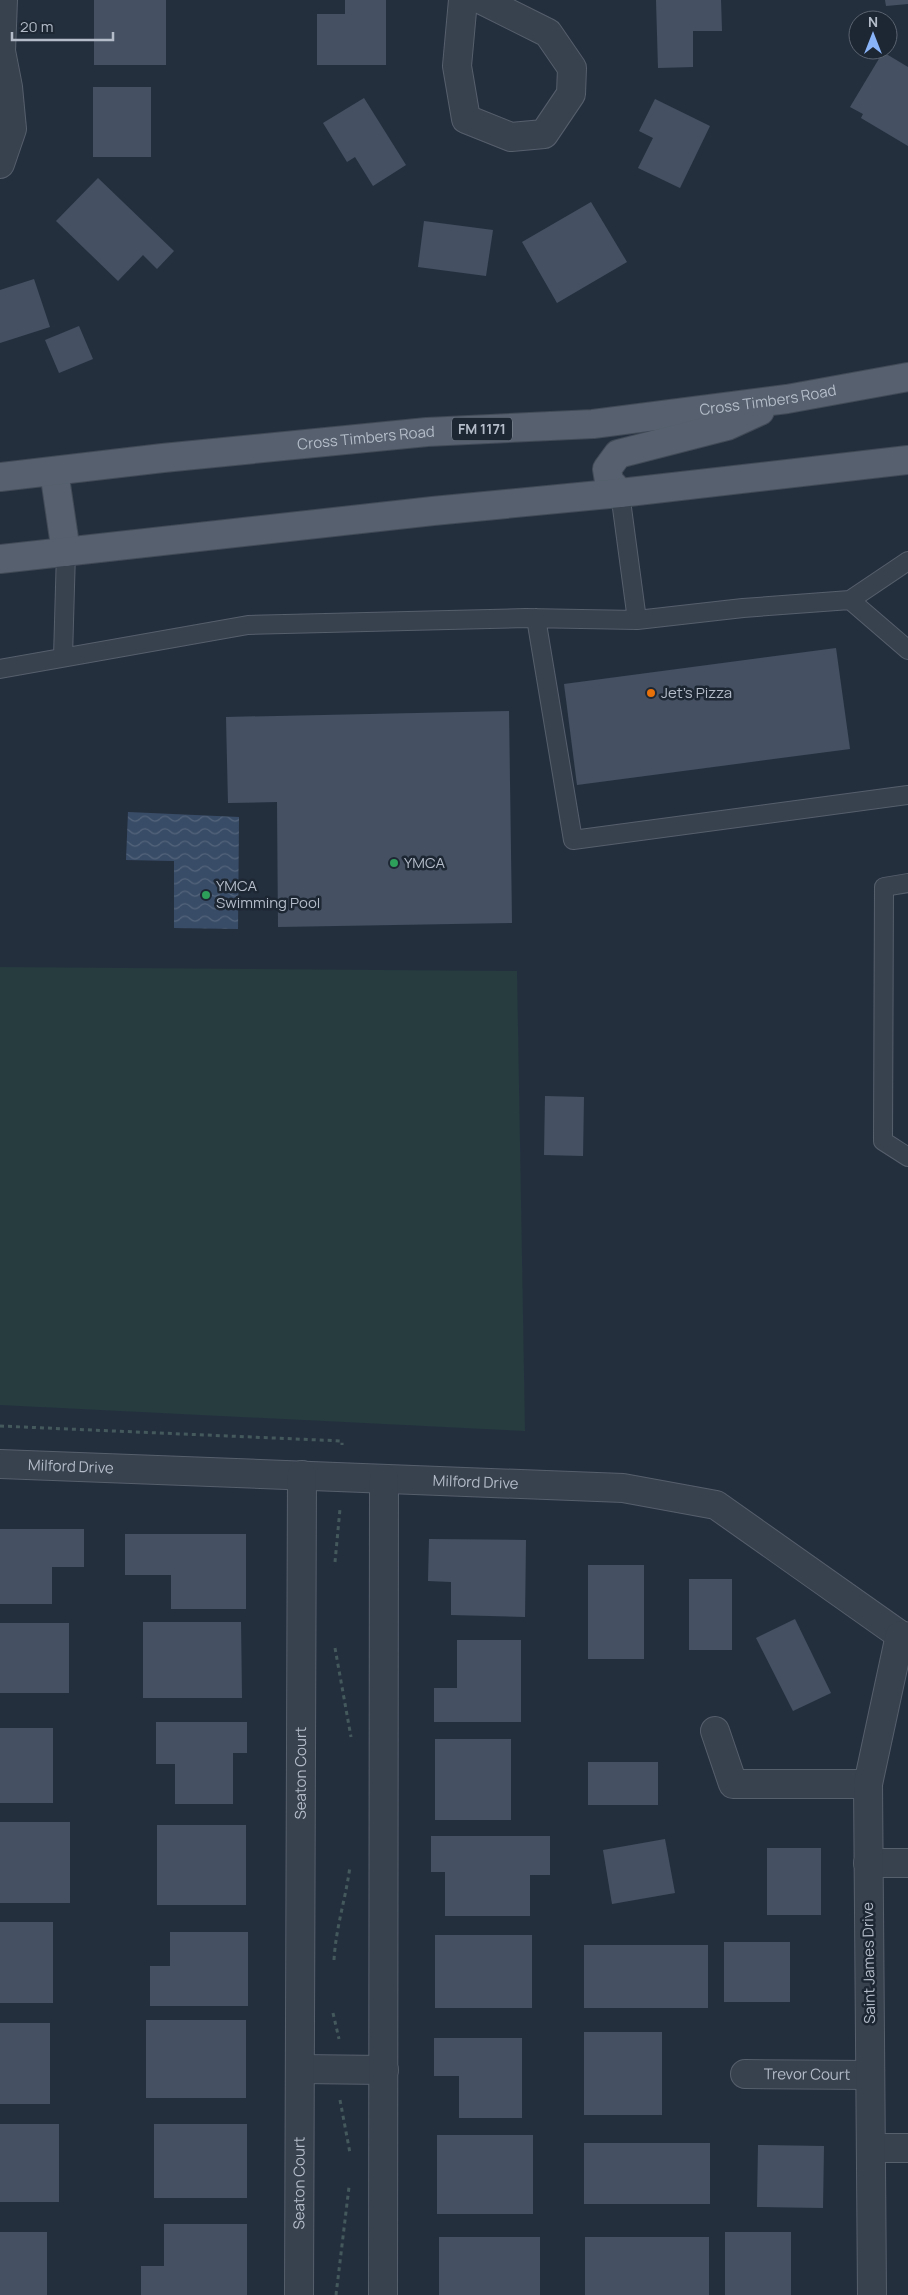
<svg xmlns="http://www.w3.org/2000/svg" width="908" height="2295" font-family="Manrope,sans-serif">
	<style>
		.pitch { fill: #263c3f }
		.water { fill: url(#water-waves) }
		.building { fill: #455162 }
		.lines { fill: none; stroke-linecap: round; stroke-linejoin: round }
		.service-casing { stroke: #565f6c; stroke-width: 20 }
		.minor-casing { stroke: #565f6c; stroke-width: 30 }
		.primary-casing { stroke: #414a57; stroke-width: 30 }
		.path { stroke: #44595c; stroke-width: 3; stroke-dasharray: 4 4; stroke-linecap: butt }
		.service { stroke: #38414e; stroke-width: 18 }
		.minor { stroke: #38414e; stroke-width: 28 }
		.primary { stroke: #56606e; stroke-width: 28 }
		.food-dot { fill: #e8710a; stroke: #1d2633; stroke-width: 2 }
		.leisure-dot { fill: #2e9e5b; stroke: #1d2633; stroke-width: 2 }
		.labels { text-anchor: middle; stroke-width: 5; stroke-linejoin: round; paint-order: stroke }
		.shield { fill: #1d2633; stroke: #878f9c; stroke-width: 1 }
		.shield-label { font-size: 14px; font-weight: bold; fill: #b4bcc9 }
		.street-label { font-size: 15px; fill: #b4bcc9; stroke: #1d2633 }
		.poi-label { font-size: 15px; fill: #b4bcc9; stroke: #1d2633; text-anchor: start }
	</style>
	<defs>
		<pattern id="water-waves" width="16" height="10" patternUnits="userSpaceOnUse" patternTransform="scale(1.25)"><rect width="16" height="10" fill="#394c67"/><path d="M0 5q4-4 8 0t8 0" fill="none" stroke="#53647b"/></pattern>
	</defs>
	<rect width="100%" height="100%" fill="#242f3e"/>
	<path class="pitch" d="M0,967L517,971L525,1431L0,1405Z"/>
	<path class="water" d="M128,812L239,817L238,929L174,928V861L126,860Z"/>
	<path class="building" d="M94,0H166V65H94Z
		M345,0H386V65H317V14H345Z
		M656,0H721L722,31H693V67L658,68Z
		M885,0H908V4L886,6Z
		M883,52L908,67V146L861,118L863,114L850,107Z
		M93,87H151V157H93Z
		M364,98L406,165L373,186L355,157L347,162L323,123Z
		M655,99L710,126L680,188L638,168L653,138L639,131Z
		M98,178L174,251L157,269L143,255L118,281L56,221Z
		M591,202L627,262L557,303L522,242Z
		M424,221L493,230L486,276L418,267Z
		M34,279L50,327L0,343V290Z
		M79,326L93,359L59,373L45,340Z
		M836,648L850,749L577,785L564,684Z
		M509,711L512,923L278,927L277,802L228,803L226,717Z
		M545,1096L584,1097L583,1156L544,1155Z
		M0,1529H84V1567H52V1604H0Z
		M125,1534H246V1609H171V1575H125Z
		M429,1539L526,1540L525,1617L451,1615V1582L428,1581Z
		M588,1565H644V1659H588Z
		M689,1579H732V1650H689Z
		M795,1619L831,1693L793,1711L756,1638Z
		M143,1622H241L242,1698H143Z
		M0,1623H69V1693H0Z
		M457,1640H521V1722H434V1688H457Z
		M156,1722H247V1753H233V1804H175V1764H156Z
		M0,1728H53V1803H0Z
		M435,1739H511V1820H435Z
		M588,1762H658V1805H588Z
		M0,1822H70V1903H0Z
		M157,1825H246V1905H157Z
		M431,1836H550V1875H530V1916H445V1872H431Z
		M665,1839L675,1893L612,1904L603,1850Z
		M767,1848H821V1915H767Z
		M0,1922H53V2003H0Z
		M170,1932H248V2006H150V1966H170Z
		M435,1935H532V2008H435Z
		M724,1942H790V2002H724Z
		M584,1945H708V2008H584Z
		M146,2020H246V2098H146Z
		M0,2023H50V2104H0Z
		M584,2032H662V2115H584Z
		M434,2038H522V2118H459V2076H434Z
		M0,2124H59V2202H0Z
		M154,2124H247V2198H154Z
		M437,2135H533V2214H437Z
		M584,2143H710V2204H584Z
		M758,2145L824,2146L823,2208L757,2207Z
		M164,2224H247V2295H141V2266H164Z
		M0,2232H47V2295H0Z
		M725,2232H791V2295H725Z
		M439,2237H540V2295H439Z
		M585,2237H709V2295H585Z"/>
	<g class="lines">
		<g class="service-casing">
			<path id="service" d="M850,600L908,561
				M536,618L573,840L908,795
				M637,620L743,608L850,600L908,650
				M63,657L66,552
				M0,669L248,625L526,618L637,620L620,493
				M908,883L884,887L883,1141L908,1157"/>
		</g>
		<g class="minor-casing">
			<g id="minor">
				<path d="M463,0L457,66L466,119L511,137L544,134L571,94L572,68L548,33L482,0"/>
				<path d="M0,164L12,129L8,87L1,51L3,0"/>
				<path id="s1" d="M0,1464L623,1488L716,1505L900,1635L908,1637"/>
				<path d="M715,1731L733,1784H868"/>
				<path d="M868,1863H908"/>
				<path d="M301,2069L384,2070"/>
				<path id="s2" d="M745,2074L870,2075"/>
				<path d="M871,2148H908"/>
				<path id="s3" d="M299,2295L302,1475"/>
				<path d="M383,2295L384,1479"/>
				<path d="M872,2295L868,1784L900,1635"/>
			</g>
		</g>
		<g class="primary-casing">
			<g id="primary">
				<path d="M54,471L66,552"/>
				<path id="s4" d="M0,477L163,458L427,432L593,424L787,399L908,377"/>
				<path d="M620,493L609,481L607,469L618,454L727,426L760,411"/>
				<path d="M0,559L433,511L620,493L908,460"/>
			</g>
		</g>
		<path class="path" d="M0,1426L342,1441V1445
			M335,1562L340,1509
			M335,1648L351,1737
			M334,1960C336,1926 346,1898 350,1866
			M333,2013L339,2039
			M340,2100L350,2153
			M336,2295L349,2187"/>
		<use href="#service" class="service"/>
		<use href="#minor" class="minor"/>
		<use href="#primary" class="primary"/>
	</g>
	<circle class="food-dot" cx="651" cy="693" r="5"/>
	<g class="leisure-dot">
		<circle cx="394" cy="863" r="5"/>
		<circle cx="206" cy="895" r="5"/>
	</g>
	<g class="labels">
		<rect class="shield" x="452" y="417.5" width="60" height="23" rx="4"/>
		<g class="shield-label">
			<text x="482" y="434">FM 1171</text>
		</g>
		<g class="street-label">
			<text dy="5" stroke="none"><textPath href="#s4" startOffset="772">Cross Timbers Road</textPath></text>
			<text dy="5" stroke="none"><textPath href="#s4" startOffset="368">Cross Timbers Road</textPath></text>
			<text dy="5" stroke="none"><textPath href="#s1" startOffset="71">Milford Drive</textPath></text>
			<text dy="5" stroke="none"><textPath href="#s1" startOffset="476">Milford Drive</textPath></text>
			<text dy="5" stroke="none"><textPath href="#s3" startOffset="522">Seaton Court</textPath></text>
			<text transform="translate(869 1963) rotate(-91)" y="5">Saint James Drive</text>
			<text dy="5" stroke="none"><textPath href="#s2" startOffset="62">Trevor Court</textPath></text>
			<text dy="5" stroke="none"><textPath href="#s3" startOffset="112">Seaton Court</textPath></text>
		</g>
		<g class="poi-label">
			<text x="661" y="698">Jet's Pizza</text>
			<text x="404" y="868">YMCA</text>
			<text x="216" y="891">YMCA<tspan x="216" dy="17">Swimming Pool</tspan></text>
		</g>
	</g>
	<g transform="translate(873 35)"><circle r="24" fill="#1d2633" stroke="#59626f"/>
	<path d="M0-4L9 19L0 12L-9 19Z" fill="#8ab4f8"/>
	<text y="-8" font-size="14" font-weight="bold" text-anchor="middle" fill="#b4bcc9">N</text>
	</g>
	<path d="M12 32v8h101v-8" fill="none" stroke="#b4bcc9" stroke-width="2.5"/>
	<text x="20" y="32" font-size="15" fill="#b4bcc9" stroke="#1d2633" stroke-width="4" paint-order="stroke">20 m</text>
</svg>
